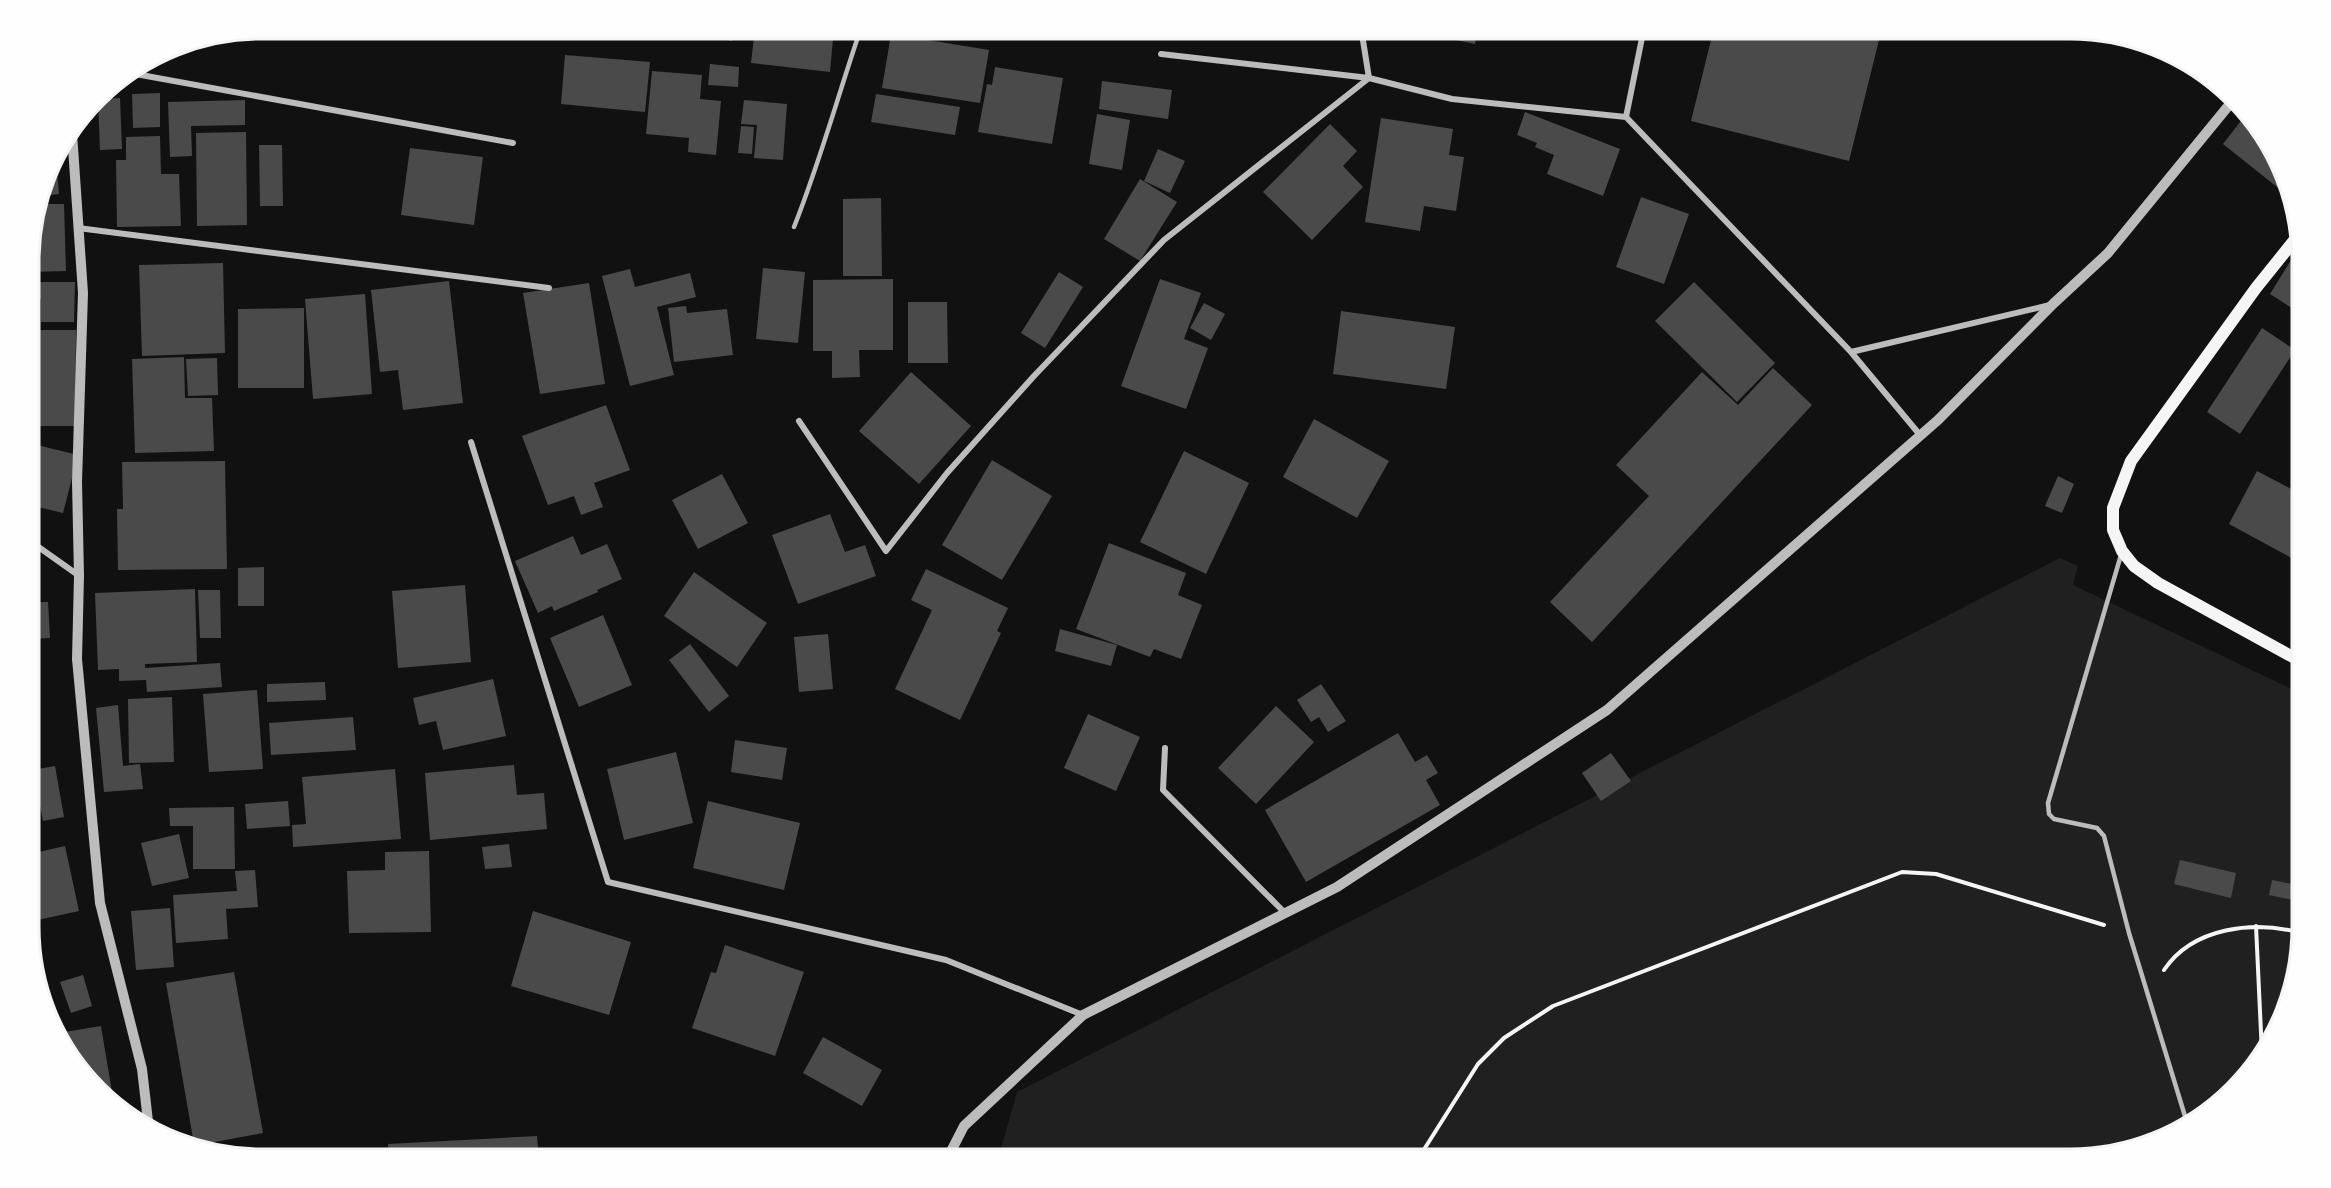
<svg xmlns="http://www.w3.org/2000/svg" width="2331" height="1188" font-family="'Space Grotesk',sans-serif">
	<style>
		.green { fill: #202020 }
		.building { fill: #4a4a4a }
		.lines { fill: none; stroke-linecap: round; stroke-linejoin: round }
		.path { stroke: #f5f5f5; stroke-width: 4 }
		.service { stroke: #bcbcbc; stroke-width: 4.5 }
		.minor { stroke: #bcbcbc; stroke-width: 6 }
		.tertiary { stroke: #bcbcbc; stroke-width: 10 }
		.secondary { stroke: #f5f5f5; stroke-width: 12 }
		.rim { fill: none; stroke: #f5f5f5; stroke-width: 3 }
	</style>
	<rect width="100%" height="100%" fill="#111"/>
	<path class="green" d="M2060,558L2078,566L2073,585L2302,694V927L2278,1030L2245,1081L2199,1121L2144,1147L2085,1159H998L1017,1092Z"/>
	<path class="building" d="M667,28H734L732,41Z
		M755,28H834L830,72L751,63Z
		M1180,28H1238V33L1180,30Z
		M1418,28H1478L1475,44L1417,32Z
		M1714,28H1882L1849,161L1691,121Z
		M891,34L989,50L980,103L882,88Z
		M565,55L650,62L645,112L561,104Z
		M710,64L739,67L738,87L708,85Z
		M995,67L1063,78L1052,144L978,132L987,84L992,85Z
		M652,71L702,75L700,99L721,101L716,155L688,152L689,138L646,134Z
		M1102,81L1172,90L1168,119L1099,109Z
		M160,93V127L133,128L132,94Z
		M876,94L960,107L955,135L871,122Z
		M120,98L122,149L100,150L98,99Z
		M245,100V125L191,126L192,156L170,157L168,102Z
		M744,100L787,104L783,160L754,158L757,125L741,124Z
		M1525,112L1620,149L1603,196L1547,174L1554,155L1535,147L1537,143L1517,135Z
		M2247,113L2263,132L2287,195L2223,144Z
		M1097,114L1130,120L1122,170L1089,164Z
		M1381,118L1453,129L1449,155L1464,157L1456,211L1424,206L1420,231L1365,222Z
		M1330,124L1357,151L1343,166L1363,187L1312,240L1263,192Z
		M741,126L754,127L752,154L738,153Z
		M246,132L247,225L197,226L196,133Z
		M160,136L161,174H179L181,226L117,227L116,160H126V137Z
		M259,145H282L283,206H260Z
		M410,148L483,157L474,225L401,215Z
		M1158,149L1185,161L1170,193L1144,181Z
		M53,158H56L59,194L42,196Z
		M1140,179L1177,202L1140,261L1104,239Z
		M1641,197L1689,214L1664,284L1616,267Z
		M881,198L882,276H843V199Z
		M40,204H64L66,271L29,272V245Z
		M2301,244V314L2270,294Z
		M223,263L225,353L142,356L139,265Z
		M763,268L805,272L798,343L756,339Z
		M630,269L635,287L690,273L696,297L657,307L674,375L630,386L602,276Z
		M1059,272L1083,287L1045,348L1021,333Z
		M893,279V350H859L860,377L832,378V351H813V280Z
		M1160,279L1201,293L1184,339L1208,348L1186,409L1121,386Z
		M449,281L463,403L403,410L398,370L380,372L371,290Z
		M29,282H75L74,322H41V299H29Z
		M1694,282L1775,363L1737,402L1655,321Z
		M589,283L605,384L540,394L523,293Z
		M365,294L372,394L313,399L305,299Z
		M908,302H947L948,363H908Z
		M1204,303L1225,314L1211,340L1190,328Z
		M686,306L687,313L727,309L733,355L674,362L668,308Z
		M304,308V388H238V309Z
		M1341,311L1455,327L1446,389L1333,374Z
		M2262,328L2295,350L2240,434L2207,412Z
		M29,330H76L75,426H34V412H29Z
		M184,357L185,398H212L214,451L135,453L132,359Z
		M217,358L218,395L188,396L186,359Z
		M1773,368L1812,405L1592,642L1550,602L1649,496L1616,465L1702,372L1738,405Z
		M911,372L971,426L919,484L859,431Z
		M606,405L630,470L594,483L603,507L581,515L574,496L548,505L522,436Z
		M1314,419L1389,461L1357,518L1283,477Z
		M29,443L78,455L63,513L30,505Z
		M1184,451L1249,483L1206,574L1140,542Z
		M992,460L1052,496L1002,580L942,545Z
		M225,461L227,569L118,570L117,509H123L122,462Z
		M2257,471L2301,494V563L2229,524Z
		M722,474L748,523L698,549L672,500Z
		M2058,476L2074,484L2062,513L2045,506Z
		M830,514L845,552L865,545L876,576L798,604L772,535Z
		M573,536L581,555L607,544L622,579L597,590L598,592L554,611L552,606L538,613L515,561Z
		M1109,543L1186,573L1178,595L1202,605L1181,659L1154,649L1150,657L1076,629Z
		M264,567V606H238V568Z
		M926,569L1008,608L997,631L1001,633L960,720L895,689L932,610L911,600Z
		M694,572L767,623L737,667L664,616Z
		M465,585L471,662L398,668L392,591Z
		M195,589L197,662L145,664V668L220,663L222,687L147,692L146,680L119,681V669L98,670L95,593Z
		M198,590H220L221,638H200Z
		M30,602H48L50,638L30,639Z
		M603,615L632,685L579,707L550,638Z
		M1060,629L1117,645L1111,666L1055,651Z
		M828,634L833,689L799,692L794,637Z
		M690,644L729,696L709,712L669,660Z
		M493,679L506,736L443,750L436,721L419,725L413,698Z
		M325,682L326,700L267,702V684Z
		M1321,684L1346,721L1328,732L1319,717L1311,722L1297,700Z
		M257,690L263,769L209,772L203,694Z
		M172,697L174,762L129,763L128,699Z
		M118,705L123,766L140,764L143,789L104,792L96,708Z
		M1276,706L1314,742L1256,804L1218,768Z
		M1088,714L1140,737L1116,791L1064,768Z
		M353,717L356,750L271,755L269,723Z
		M1398,733L1415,762L1427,755L1438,773L1426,780L1440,805L1306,882L1265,810Z
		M735,740L787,748L782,780L731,772Z
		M676,752L693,823L624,840L607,769Z
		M1611,753L1631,781L1601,801L1582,773Z
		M514,765L517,795L544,793L547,829L430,840L425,773Z
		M55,766L64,817L43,821L33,770Z
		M395,769L401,839L293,847L292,825L306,824L302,777Z
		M288,801L290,826L247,829L245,804Z
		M708,801L800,823L784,890L693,868Z
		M234,807L235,869H193V826H170L169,808Z
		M179,834L189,878L152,886L141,843Z
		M509,844L512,867L485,869L482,847Z
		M65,846L79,911L33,921L30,911V854Z
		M429,851L431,932L349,933L347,871L385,870V852Z
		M2180,860L2236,873L2231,898L2174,884Z
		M255,870L258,907L226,909L228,939L176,943L173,895L237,891L235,871Z
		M2272,880L2302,886V902L2269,895Z
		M170,908L174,967L136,970L131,911Z
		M533,911L631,942L609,1015L511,986Z
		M30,928L49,993L44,994L31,958Z
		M725,945L804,972L775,1056L692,1028L711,972L716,973Z
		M234,972L263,1133L199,1145L194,1144L166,983Z
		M83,975L92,1006L71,1013L60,982Z
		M101,1026L112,1092L101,1094L68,1056L59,1033Z
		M823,1037L882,1070L862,1106L803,1073Z
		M140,1113L141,1124L126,1114Z
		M537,1136L539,1159H389L388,1144Z"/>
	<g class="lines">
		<path class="path" d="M2256,926L2262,1054
			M2164,970C2193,927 2254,920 2301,933
			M1418,1159L1478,1064L1504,1038L1553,1006L1902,872L1936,874L2104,925"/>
		<path class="service" d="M794,227C820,162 838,95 861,28
			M2121,555L2048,803L2049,814L2054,819L2097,828L2104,836L2129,933L2188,1126"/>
		<path class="minor" d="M1161,54L1369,78L1452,99L1626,117L1851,352L1920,435
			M130,73L513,143
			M1626,117L1644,28
			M78,228L549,288
			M1851,352L2050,305
			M799,421L886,551L947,473L1034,376L1164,240L1369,78L1361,28
			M471,442L608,882L946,960L1083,1015
			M30,541L78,575
			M1165,748L1163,790L1285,913"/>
		<path class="tertiary" d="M72,133L83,293L77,482L79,576L77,659L100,903L142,1069L149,1130
			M947,1159L964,1126L1083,1015L1337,887L1607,710L1938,420L2053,304L2108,253L2234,99"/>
		<path class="secondary" d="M2301,232L2256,288L2131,461L2113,508V530L2122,551L2134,566L2158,583L2302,662"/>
	</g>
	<path d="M0 0H2331V1188H0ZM261 39H2070A222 222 0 0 1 2292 261V927A222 222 0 0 1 2070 1149H261A222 222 0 0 1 39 927V261A222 222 0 0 1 261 39Z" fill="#fefefe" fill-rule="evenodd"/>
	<path class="rim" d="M261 39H2070A222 222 0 0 1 2292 261V927A222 222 0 0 1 2070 1149H261A222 222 0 0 1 39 927V261A222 222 0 0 1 261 39Z"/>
</svg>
